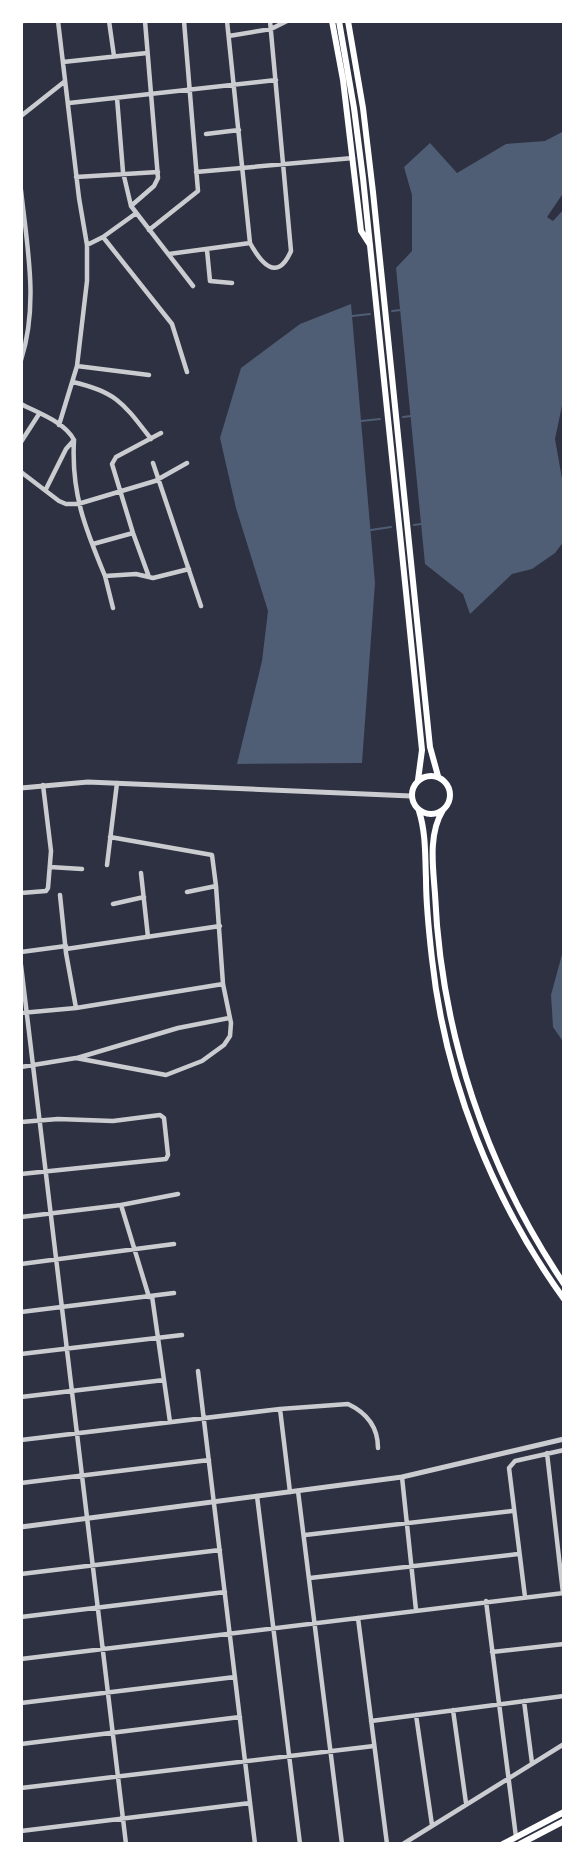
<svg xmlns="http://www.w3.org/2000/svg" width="585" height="1865" font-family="'Alegreya Sans',sans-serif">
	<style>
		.water { fill: #4f5d75 }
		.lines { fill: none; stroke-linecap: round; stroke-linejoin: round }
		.stream { stroke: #4f5d75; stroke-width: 2 }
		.minor { stroke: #caccd0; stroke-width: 4.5 }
		.tertiary { stroke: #caccd0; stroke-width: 5 }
		.secondary { stroke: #fff; stroke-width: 6 }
	</style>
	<rect width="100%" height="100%" fill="#2d3142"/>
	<path class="water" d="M564,131V192L547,217L553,221L564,209V396L555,439L564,490V541L555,553L532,569L512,574L470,614L463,594L425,564L396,268L412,251V195L404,167L430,143L457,173L506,144L545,141Z
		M351,304L375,583L362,763L237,764L262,661L268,611L236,508L220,438L241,368L300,324Z
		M564,947V1043L553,1027L551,995Z"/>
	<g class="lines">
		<path class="stream" d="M392,311L401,310
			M352,316L370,314
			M403,417L411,416
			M361,421L380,419
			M414,525L421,524
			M371,530L391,527"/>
		<path class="minor" d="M21,21H24
			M58,21L79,198L87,245V281L77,366L59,425
			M109,21L114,56
			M227,21L250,243C261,263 277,283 291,251L270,21
			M229,36L271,29L287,21
			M63,62L147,53
			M117,98L123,172L131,206L193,286
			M69,103L276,80
			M21,116L64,82
			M206,134L239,130
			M196,172L353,158
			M76,177L158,172
			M21,190C27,247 39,304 21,360
			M131,206L154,186L158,178L145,21
			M149,230L198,191L184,21
			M103,237L172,324L187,372
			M87,245L103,237L135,214
			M207,250L210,281L232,283
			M169,254L250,243
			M77,366L149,375
			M73,382C117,392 124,404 151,439
			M21,404C38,413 65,422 74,440C71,493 85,528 105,576L136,574L153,578L189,569
			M21,442L39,414
			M153,463L201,606
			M21,472L59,501L66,504H78L155,481L187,463
			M46,489L66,449L74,440
			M93,544L133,533
			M105,576L113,608
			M149,577L133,533L112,464L116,457L161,433
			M110,837L212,855L216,886L187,892
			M107,865L117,783
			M50,867L82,869
			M141,873L148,937
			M21,893L46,891L48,888L51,851L43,785
			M60,895L66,953L76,1008
			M113,904L144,897
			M66,949L220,926
			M21,952L66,946
			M21,965L126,1844
			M21,1013L76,1008L223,984
			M77,1058L178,1028L229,1018
			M21,1067L76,1058L166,1075L202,1061L224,1045L230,1036L231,1023L223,984L216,886
			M21,1122L58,1119L113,1121L160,1115L164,1118L168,1155L166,1159L21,1174
			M121,1205L149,1297
			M21,1217L121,1205L178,1194
			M21,1264L174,1244
			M152,1296L170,1422
			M21,1312L174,1293
			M21,1354L182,1335
			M198,1371L255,1844
			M21,1397L164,1380
			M280,1409L290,1492
			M21,1440L280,1409L348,1404C367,1413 378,1427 378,1448
			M547,1453L563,1593
			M402,1477L416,1610
			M21,1483L209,1460
			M298,1491L342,1844
			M257,1496L300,1844
			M305,1535L512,1511
			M21,1574L220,1550
			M310,1578L518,1554
			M525,1597L509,1468L515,1461L564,1450
			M486,1601L516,1837
			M21,1617L225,1592
			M358,1618L387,1844
			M492,1652L564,1644
			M21,1659L564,1593
			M524,1701L532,1763
			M21,1703L235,1677
			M453,1710L466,1803
			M416,1715L432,1825
			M371,1721L564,1696
			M21,1744L240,1717
			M21,1788L374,1746
			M21,1831L250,1803
			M403,1844L564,1744"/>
		<path class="tertiary" d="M21,788L88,782L411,796
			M21,1527L402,1477L564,1439"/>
		<path class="secondary" d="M332,21L343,80L361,231L370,245
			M339,21L354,108L363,178L406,592L422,750L418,780
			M348,21L363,108L373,192L430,747L438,776
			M412 795a19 19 0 1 1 38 0a19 19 0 1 1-38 0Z
			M443,810C428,834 433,867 435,894C441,1033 486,1168 564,1284
			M419,811C426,833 425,856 426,879C426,906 429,933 432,959C445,1080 493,1201 564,1299
			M503,1844L564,1812
			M520,1844L564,1821"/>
	</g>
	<rect width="585" height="1865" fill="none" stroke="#ffffff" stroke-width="46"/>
</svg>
